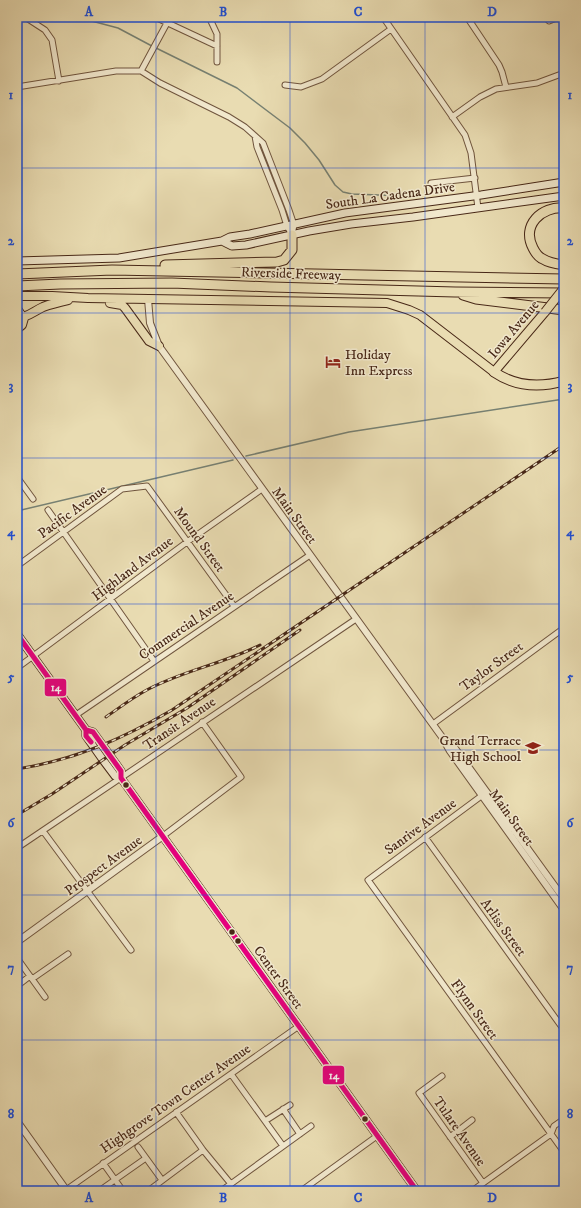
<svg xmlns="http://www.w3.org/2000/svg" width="581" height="1208" font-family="'IM FELL DW Pica',serif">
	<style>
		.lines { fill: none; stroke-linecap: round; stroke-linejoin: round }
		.stream { stroke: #778072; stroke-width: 1.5 }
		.minor-casing { stroke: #70553e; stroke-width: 7 }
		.tertiary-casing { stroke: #70553e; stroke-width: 8 }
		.secondary-casing { stroke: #482817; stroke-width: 9 }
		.primary-casing { stroke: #482817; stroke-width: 10 }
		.motorway-casing { stroke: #482817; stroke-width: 11 }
		.minor { stroke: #f1e8cd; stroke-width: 5 }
		.tertiary { stroke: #f1e8cd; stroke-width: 6 }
		.secondary { stroke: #f1e8cd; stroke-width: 7 }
		.primary { stroke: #e9dcb2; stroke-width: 8 }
		.motorway { stroke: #e9dcb2; stroke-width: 9 }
		.rail-casing { stroke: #482817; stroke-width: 3 }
		.rail { stroke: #f1e8cd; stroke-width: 1.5; stroke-dasharray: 4.5; stroke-linecap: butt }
		.primary-bridge-casing { stroke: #482817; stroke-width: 10; stroke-linecap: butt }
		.primary-bridge { stroke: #e9dcb2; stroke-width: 8 }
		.bus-1-casing { stroke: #f1e8cd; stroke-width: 8 }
		.bus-1 { stroke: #e5007d; stroke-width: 5 }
		.grid { fill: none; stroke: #1d4ed8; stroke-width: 1; stroke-opacity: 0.55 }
		.bus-dot { fill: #482817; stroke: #f1e8cd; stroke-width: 1.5 }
		.labels { text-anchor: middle; stroke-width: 3; stroke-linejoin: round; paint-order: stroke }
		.street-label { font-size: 14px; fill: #482817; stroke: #f1e8cd }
		.poi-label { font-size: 14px; fill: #482817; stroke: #f1e8cd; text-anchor: start }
		.line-badge { stroke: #f1e8cd; stroke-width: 1.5 }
		.badge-label { font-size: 11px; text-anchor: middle; font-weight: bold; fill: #fff }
		.neatline { fill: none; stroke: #1d4ed8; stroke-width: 1.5 }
		.grid-label { font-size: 13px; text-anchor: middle; font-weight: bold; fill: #1d4ed8 }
	</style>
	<rect width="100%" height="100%" fill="#e9dcb2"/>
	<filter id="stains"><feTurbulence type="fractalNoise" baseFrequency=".005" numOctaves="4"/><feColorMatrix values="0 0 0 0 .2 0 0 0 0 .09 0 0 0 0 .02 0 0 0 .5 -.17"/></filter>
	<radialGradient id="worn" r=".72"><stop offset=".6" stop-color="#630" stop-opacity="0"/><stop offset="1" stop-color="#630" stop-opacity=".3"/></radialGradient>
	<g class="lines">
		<path class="stream" d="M80,17L84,19L118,28L150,45L237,88L290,128L305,143L319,160L335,185L343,192L352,194L405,196
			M246,456L349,432L564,399
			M17,511L233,460"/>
		<g class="minor-casing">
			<path id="minor" d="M25,17L45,30L52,40L59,81
				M155,17L217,46
				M209,17L217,34V62
				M383,17L465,135L471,153L478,208
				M467,17L499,65L502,72L506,87
				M545,17L549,21L559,17
				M141,71L167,23
				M17,74L19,86
				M285,85L301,87L322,79L391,29
				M17,87L116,71H141L160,83L229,117L245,127L263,143L289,210L294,225L292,235
				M452,117L480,97L496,89L537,83L564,73
				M255,136L257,147L282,210L287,226L292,235
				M431,183L475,178
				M17,477L33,499
				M48,510L154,661
				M17,566L122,489L147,486L234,606
				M17,668L187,542L262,489
				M76,715L310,555
				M433,724L564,628
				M484,794L368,880L564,1152
				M43,831L131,950
				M163,836L241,777L202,722
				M425,837L564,1030
				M17,848L356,619
				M17,958L45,997
				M32,979L68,954
				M17,986L30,976
				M231,1074L283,1146
				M442,1076L419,1093L483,1183
				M283,1109L300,1134
				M176,1112L203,1150L231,1184
				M265,1121L290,1105
				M450,1137L472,1120
				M138,1147L162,1180
				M103,1163L123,1191
				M66,1190L299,1026
				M99,1191L146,1158
				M148,1191L203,1150
				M221,1191L311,1126
				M301,1191L377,1136
				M472,1191L551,1134L554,1126L564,1119"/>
		</g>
		<g class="tertiary-casing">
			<path id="tertiary" d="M148,299L150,323L159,346L442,737L450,751L564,910
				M445,740L454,747L564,899
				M17,942L163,836
				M17,1121L67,1191"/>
		</g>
		<g class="secondary-casing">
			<path id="secondary" d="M222,241L232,246L246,245L309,231L351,224L413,217L564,196
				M17,261L119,258L222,241L230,237L250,234L345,213L481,195L564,182
				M17,308L24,318
				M17,634L86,730V736L103,760L115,776L121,778
				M86,730L93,732L121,771V778L417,1191"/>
		</g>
		<g class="primary-casing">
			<path id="primary" d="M17,296H52L88,298L387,303L409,310L420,315L494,372L545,312
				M110,303L122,305L125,308L149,341L159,346
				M17,318C27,318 34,311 43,307C51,304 59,302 68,300
				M17,329L22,325L24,318"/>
		</g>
		<g class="motorway-casing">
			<path id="motorway" d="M564,208C542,206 521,225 533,248C535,252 538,257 543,259C549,263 557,264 564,265
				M165,265L277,262L284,260L292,250V235
				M17,274L112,270L564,279
				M17,286L60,284L172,283L271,287L455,292L564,293
				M463,295L476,299L564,310
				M494,372C516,387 539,388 564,381"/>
		</g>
		<use href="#minor" class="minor"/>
		<use href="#tertiary" class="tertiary"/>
		<use href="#secondary" class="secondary"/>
		<use href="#primary" class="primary"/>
		<use href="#motorway" class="motorway"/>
		<g class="rail-casing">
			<path id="rail" d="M106,717C119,708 132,698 145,691C181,671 223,664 260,645
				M17,769C75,760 122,739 172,710L564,445
				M17,815L52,794L125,745L187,708L300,630"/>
		</g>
		<use href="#rail" class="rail"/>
		<g class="primary-bridge-casing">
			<path id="primary-bridge" d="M545,312L564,288"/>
		</g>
		<use href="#primary-bridge" class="primary-bridge"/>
		<g class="bus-1-casing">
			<path id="bus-1" d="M17,634L86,730V736L91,742
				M86,730L93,732L121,771V778L417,1191"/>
		</g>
		<use href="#bus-1" class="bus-1"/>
	</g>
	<path class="grid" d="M156,17V1191M290,17V1191M425,17V1191M17,168H564M17,313H564M17,458H564M17,604H564M17,750H564M17,895H564M17,1040H564"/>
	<defs>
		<g id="hotel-bare" transform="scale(1.2)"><path d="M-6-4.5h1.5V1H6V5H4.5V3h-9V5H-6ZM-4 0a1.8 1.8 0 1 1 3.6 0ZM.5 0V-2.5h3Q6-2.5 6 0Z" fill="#8f2418" stroke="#f1e8cd" stroke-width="2.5" paint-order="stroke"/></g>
		<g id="school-bare" transform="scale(1.2)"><path d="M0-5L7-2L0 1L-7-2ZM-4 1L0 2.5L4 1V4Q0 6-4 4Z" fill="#8f2418" stroke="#f1e8cd" stroke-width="2.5" paint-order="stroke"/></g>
	</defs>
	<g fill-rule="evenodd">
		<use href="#hotel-bare" x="333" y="362"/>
		<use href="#school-bare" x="533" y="748"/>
	</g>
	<g class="bus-dot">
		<circle cx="126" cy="785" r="3.5"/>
		<circle cx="232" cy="932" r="3.5"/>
		<circle cx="238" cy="941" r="3.5"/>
		<circle cx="365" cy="1119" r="3.5"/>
	</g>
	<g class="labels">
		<g class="street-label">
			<text transform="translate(390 195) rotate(-8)" y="5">South La Cadena Drive</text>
			<text transform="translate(291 273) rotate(2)" y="5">Riverside Freeway</text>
			<text transform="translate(513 329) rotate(-50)" y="5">Iowa Avenue</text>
			<text transform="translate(72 511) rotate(-36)" y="5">Pacific Avenue</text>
			<text transform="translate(295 515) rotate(54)" y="5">Main Street</text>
			<text transform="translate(200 539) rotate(54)" y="5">Mound Street</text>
			<text transform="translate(132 568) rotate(-37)" y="5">Highland Avenue</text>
			<text transform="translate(186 625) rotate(-34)" y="5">Commercial Avenue</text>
			<text transform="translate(491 666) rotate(-36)" y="5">Taylor Street</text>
			<text transform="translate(179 723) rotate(-34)" y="5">Transit Avenue</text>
			<text transform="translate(512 817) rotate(54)" y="5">Main Street</text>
			<text transform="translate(420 826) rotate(-36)" y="5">Sanrive Avenue</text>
			<text transform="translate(103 865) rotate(-36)" y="5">Prospect Avenue</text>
			<text transform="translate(504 927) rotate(54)" y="5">Arliss Street</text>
			<text transform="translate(279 977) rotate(54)" y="5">Center Street</text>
			<text transform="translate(475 1009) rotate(54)" y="5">Flynn Street</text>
			<text transform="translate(175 1098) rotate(-35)" y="5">Highgrove Town Center Avenue</text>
			<text transform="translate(460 1131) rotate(55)" y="5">Tulare Avenue</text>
		</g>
		<g class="poi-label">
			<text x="345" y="359">Holiday<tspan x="345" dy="16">Inn Express</tspan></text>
			<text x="521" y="745" text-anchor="end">Grand Terrace<tspan x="521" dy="16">High School</tspan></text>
		</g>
	</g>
	<g class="line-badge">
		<rect x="44" y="678" width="23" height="19" rx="4" fill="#e5007d"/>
		<rect x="322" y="1065" width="23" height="20" rx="4" fill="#e5007d"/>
	</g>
	<g class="badge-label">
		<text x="56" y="691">14</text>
		<text x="334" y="1079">14</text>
	</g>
	<rect width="581" height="1208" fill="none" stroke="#e9dcb2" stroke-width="44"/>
	<rect x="22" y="22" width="537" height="1164" class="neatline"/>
	<g class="grid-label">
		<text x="89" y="16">A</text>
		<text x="223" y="16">B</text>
		<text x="358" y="16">C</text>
		<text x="492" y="16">D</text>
		<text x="11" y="99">1</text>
		<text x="570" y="99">1</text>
		<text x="11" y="245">2</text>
		<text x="570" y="245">2</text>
		<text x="11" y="390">3</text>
		<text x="570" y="390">3</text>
		<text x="11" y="536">4</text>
		<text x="570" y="536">4</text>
		<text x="11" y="681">5</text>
		<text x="570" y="681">5</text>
		<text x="11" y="827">6</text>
		<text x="570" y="827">6</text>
		<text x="11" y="972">7</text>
		<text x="570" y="972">7</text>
		<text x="11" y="1118">8</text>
		<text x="570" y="1118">8</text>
		<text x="89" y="1202">A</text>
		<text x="223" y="1202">B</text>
		<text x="358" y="1202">C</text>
		<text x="492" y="1202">D</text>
	</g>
	<rect width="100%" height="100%" filter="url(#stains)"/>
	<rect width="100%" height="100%" fill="url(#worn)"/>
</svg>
